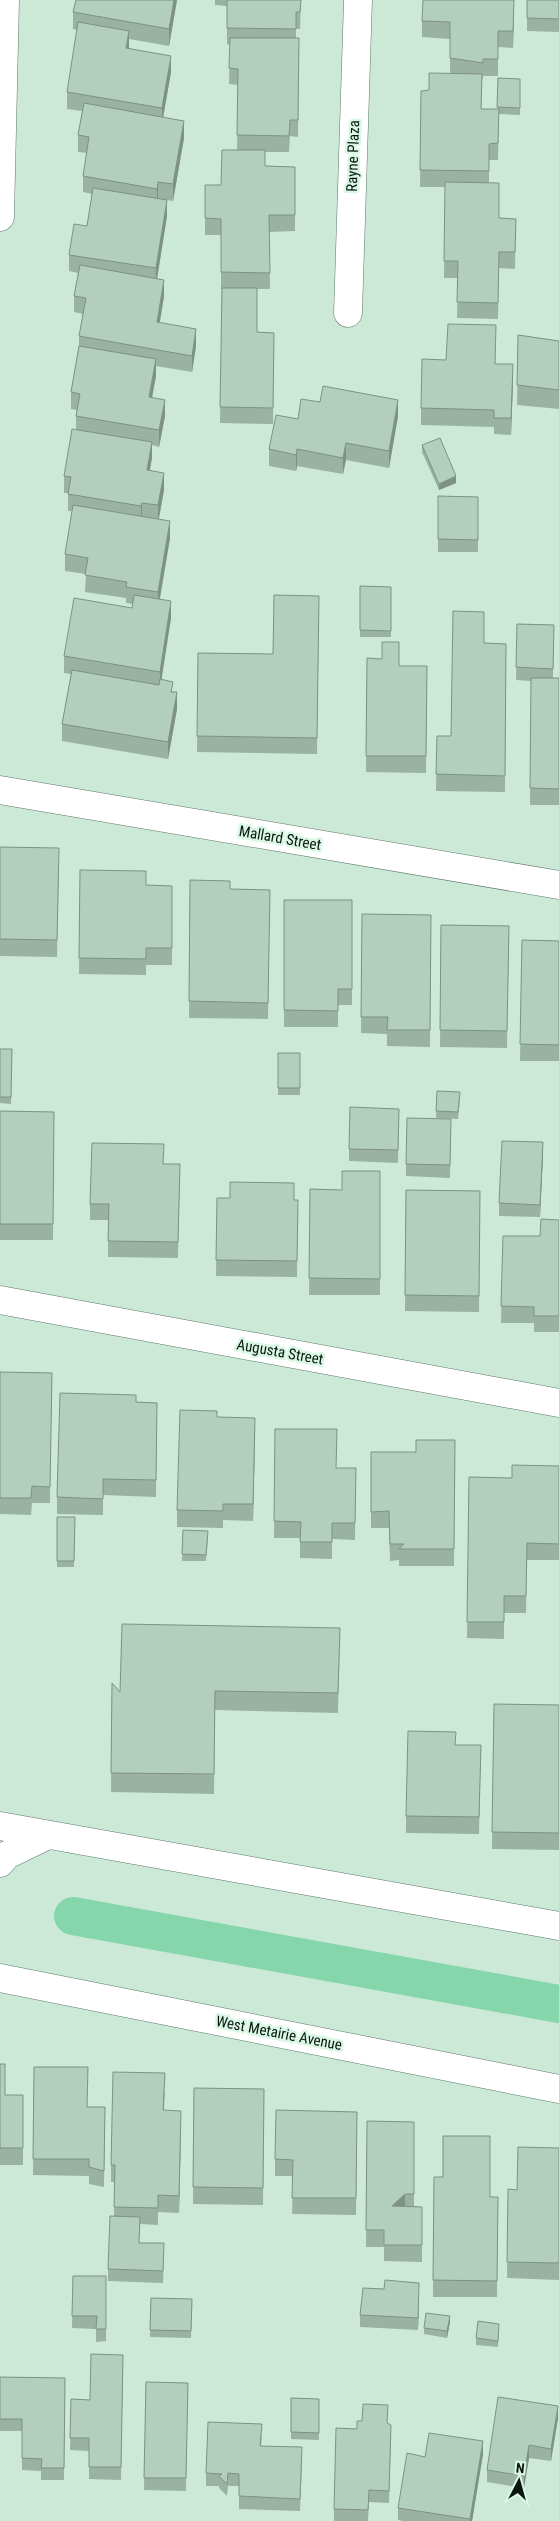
<svg xmlns="http://www.w3.org/2000/svg" width="559" height="2521" font-family="'Roboto Condensed',sans-serif">
	<style>
		.lines { fill: none; stroke-linecap: round; stroke-linejoin: round }
		.canal { stroke: #85d6ab; stroke-width: 38 }
		.street-casing { stroke: #5d7768; stroke-width: 29 }
		.secondary-casing { stroke: #5d7768; stroke-width: 29 }
		.street { stroke: #fff; stroke-width: 28 }
		.secondary { stroke: #fff; stroke-width: 28 }
		.wall { fill: #99b2a3 }
		.shaded-wall { fill: #7d9185 }
		.building { fill: #b2cfbe; stroke: #7d9185 }
		.labels { text-anchor: middle; stroke-width: 5; stroke-linejoin: round; paint-order: stroke }
		.street-label { font-size: 15px; fill: #0a150f; stroke: #d9f7e5 }
	</style>
	<rect width="100%" height="100%" fill="#cce9d8"/>
	<g class="lines">
		<path class="canal" d="M73,1916L559,2004"/>
		<g class="street-casing">
			<path id="street" d="M0,217L5,0
				M348,313L358,0
				M0,790L559,885
				M0,1300L559,1403"/>
		</g>
		<g class="secondary-casing">
			<path id="secondary" d="M0,1826L559,1926
				M0,1863L7,1855L48,1835
				M0,1978L559,2089"/>
		</g>
		<use href="#street" class="street"/>
		<use href="#secondary" class="secondary"/>
	</g>
	<path class="wall" d="M76,0H177L169,46L129,39V48L171,72L163,117L184,138L173,201L167,200V216L157,279L164,296L160,322L196,346L192,372L156,366V376L152,397L165,416L159,447L152,445V458L149,471L164,490L159,519L170,538L160,599L171,618L161,680L173,692L177,709L168,759L62,741V724L71,674L64,673V656L132,608L133,604L126,603V598L85,592L86,574L65,571V554L72,511H68V493H64V476L76,429V416L77,410L71,409V392L79,346V336L83,314L74,312V296L78,273L69,271V255L87,226L92,194L83,192V176L87,153L78,152V135L82,111L67,109V92L77,30L73,29V12Z
		M215,0H301L300,29H296V38H299L298,137L290,136L289,152H265V166L295,167V231L269,232L270,289H257V332L274,333L273,424L220,423L222,289H221V235H205V185H221L237,150L238,85L229,84L230,45L227,44V6L215,5Z
		M559,0V32L527,31V18Z
		M514,10L513,48L498,47V76H483V79H482L481,109H497L498,78L520,79V115L499,114L498,160H489V183L499,218L516,219L515,269L499,268L498,319L457,318L458,278H444L445,187H420L421,91L429,90L450,74V39L422,37V21Z
		M518,335L559,341V409L517,405Z
		M446,360L496,364L513,381L511,435L494,434V427L421,425V408Z
		M320,402L398,416L389,468L346,460L343,474L297,466L296,471L269,466V449L298,419Z
		M422,445L456,483L439,490L422,452Z
		M438,496L478,497V552H438Z
		M360,586L391,587V637H360Z
		M319,596L317,754L197,752L198,653L273,654Z
		M517,624L554,625L553,678H559V805H530L531,681L516,680Z
		M484,643L506,644L505,792L436,791L437,736H451Z
		M367,658L399,666H427L426,773L366,772Z
		M0,847L59,864L57,957L0,956Z
		M80,870L146,885L172,886V965H146V975L79,974Z
		M190,880L230,889L270,890L268,1019L189,1018Z
		M284,900H352V1005H338V1027H284Z
		M362,914L431,915L430,1047L387,1046V1034L361,1033Z
		M441,925L509,926L507,1048L440,1047Z
		M522,940L559,941V1061H520Z
		M0,1049H12L11,1104L0,1103Z
		M278,1053H300V1095H278Z
		M437,1091L460,1099L458,1119L436,1118Z
		M0,1111L54,1112L53,1240H0Z
		M399,1122L398,1163L349,1161V1149Z
		M451,1132L450,1178L406,1176V1164Z
		M543,1154L540,1217L499,1216V1203Z
		M164,1164H180L178,1258L108,1257V1220H90V1204Z
		M380,1171V1295H309L310,1189L342,1190Z
		M406,1190L480,1191L479,1312L405,1311Z
		M217,1198L298,1200L297,1277L216,1276Z
		M559,1220V1332H534V1323H501L503,1236H540Z
		M0,1372L52,1373L50,1503H32L31,1515L0,1514Z
		M136,1402L157,1403L156,1497L103,1495V1515L57,1514V1497Z
		M217,1417L255,1434L253,1521L223,1520V1528L177,1527V1510Z
		M275,1429L336,1468H356L355,1540L332,1539V1559L300,1558V1538H274Z
		M455,1440L454,1566H399V1560L390,1561L389,1528H371V1452H416Z
		M559,1466V1560H527L526,1613H504V1639L467,1638L469,1477L512,1478Z
		M57,1517H75L74,1567H57Z
		M183,1530L208,1538L206,1561H182Z
		M340,1628L338,1713L215,1710L214,1794L111,1792L112,1683L120,1692Z
		M494,1704L559,1705V1850L492,1849Z
		M456,1745H481L479,1834L406,1833V1816Z
		M0,2064L5,2095H23V2165H0Z
		M34,2067L88,2107H105L104,2187L89,2184V2176L33,2175Z
		M194,2088L264,2089L263,2205L193,2204Z
		M165,2090L164,2110L181,2127L179,2213L158,2212V2225L140,2224L139,2243L164,2256L163,2283L108,2281V2269L114,2216L115,2182H111V2165Z
		M357,2112L356,2215L292,2214L293,2176H275V2159Z
		M367,2121L414,2122V2206L422,2207V2262L384,2261V2247H366Z
		M559,2148V2280L507,2278L508,2189L517,2190Z
		M434,2177L490,2197H498L497,2297H433Z
		M73,2276H106V2341L96,2342V2329L72,2328Z
		M419,2296L418,2330L360,2327V2315Z
		M151,2298L192,2299L191,2338L150,2337Z
		M450,2322L447,2338L424,2334V2328Z
		M499,2330L498,2347L476,2345V2338Z
		M123,2355L121,2480L89,2479V2451L70,2450L71,2399L90,2400Z
		M0,2377L65,2378L64,2480H41V2471L22,2470V2431H0Z
		M146,2382L188,2383L186,2491L144,2490Z
		M291,2398L319,2399V2440L291,2439Z
		M558,2418L551,2461L529,2458L524,2488L487,2482V2470Z
		M388,2423L391,2437L389,2503L369,2502L368,2521H334V2509L357,2429Z
		M262,2436L261,2446L302,2460L300,2511L239,2509V2486H228L227,2496L219,2488V2486H206V2473Z
		M483,2454L472,2521H403L398,2520V2508L425,2457Z"/>
	<path class="shaded-wall" d="M174,0H177L169,46V29Z
		M514,0V10L513,48V31Z
		M129,31V47L126,64V48Z
		M171,56V72L162,124V108Z
		M184,121V138L173,201V184Z
		M158,182V198L157,205V189Z
		M167,200V216L156,285V268Z
		M164,280V296L157,338V322Z
		M196,329V346L192,372V356Z
		M156,359V376L149,413V397Z
		M513,364V381L511,435V418Z
		M165,400V416L159,447V430Z
		M398,400V416L389,468V451Z
		M152,442V458L147,487V470Z
		M346,443V460L343,474V458Z
		M297,449V466L296,471V455Z
		M164,473V490L158,522V505Z
		M456,476V483L439,490V484Z
		M142,503V520L141,523V506Z
		M170,521V538L158,608V592Z
		M171,601V618L160,689V672Z
		M177,692V709L168,759V742Z
		M543,1142V1154L540,1217V1205Z
		M255,1418V1434L253,1521V1504Z
		M181,2111V2127L179,2213V2196Z
		M405,2194V2210L392,2206Z
		M419,2283V2296L418,2330V2318Z
		M450,2316V2322L447,2338V2331Z
		M558,2406V2418L551,2461V2449Z
		M483,2441V2454L472,2521H470Z
		M529,2445V2458L524,2488V2476Z"/>
	<path class="building" d="M76,0H174L169,29L73,12Z
		M227,0H301L300,12H296V29L227,28Z
		M423,0H514L513,31H498V59H483V63L450,58V22L422,21Z
		M527,0H559V19L527,18Z
		M78,22L129,31L126,48L171,56L162,108L67,92Z
		M230,38H299L298,120H290L289,136L237,135L238,69L229,68Z
		M429,73L482,74L481,109H499L498,143L489,144V171L420,170L421,91L429,90Z
		M498,78L520,79V108L497,107Z
		M84,103L184,121L173,184L158,182L157,189L83,176L89,137L78,135Z
		M222,150H265V166L295,167V215H269L270,273L221,272V219L205,218V185H221Z
		M445,182L499,183V218L516,219L515,252H499L498,303L457,302L458,261H444Z
		M93,188L167,200L156,268L69,255L74,224L87,226Z
		M80,265L164,280L157,322L196,329L192,356L79,336L86,298L74,296Z
		M222,288H257V332L274,333L273,408L220,407Z
		M448,324L496,325L495,364H513L511,418H494V410L421,408L422,359L446,360Z
		M518,335L559,341V390L517,385Z
		M79,346L156,359L149,397L165,400L159,430L76,416L80,394L71,392Z
		M323,386L398,400L389,451L346,443L343,458L297,449L296,455L269,449L276,415L298,419L301,399L320,402Z
		M72,429L152,442L147,470L164,473L158,505L142,503L141,506L68,494L71,477L64,476Z
		M440,438L456,476L439,484L422,445Z
		M438,496L478,497V540L438,539Z
		M73,505L170,521L158,592L126,587L127,582L85,575L88,558L65,554Z
		M360,586L391,587V631L360,630Z
		M134,595L171,601L160,672L64,656L74,598L132,608Z
		M274,595L319,596L317,738L197,736L198,653L273,654Z
		M453,611L484,612V643L506,644L505,776L436,774L437,736H451Z
		M517,624L554,625L553,669L516,667Z
		M382,642H399V666H427L426,756H366L367,658L382,659Z
		M72,670L159,685L160,679L173,682L171,692H177L168,742L62,724Z
		M531,678H559V789L530,788Z
		M0,847L59,848L57,940L0,939Z
		M80,870L146,871V885L172,886V948H146V959L79,958Z
		M190,880L230,881V889L270,890L268,1003L189,1001Z
		M284,900H352V989H338V1011L284,1010Z
		M362,914L431,915L430,1030H387L388,1017H361Z
		M441,925L509,926L507,1031L440,1030Z
		M522,940L559,941V1045L520,1044Z
		M0,1049H12L11,1097H0Z
		M278,1053H300V1088H278Z
		M437,1091L460,1092L458,1112L436,1111Z
		M350,1107L399,1109L398,1150L349,1149Z
		M0,1111L54,1112L53,1224H0Z
		M407,1118L451,1119L450,1165L406,1164Z
		M502,1141L543,1142L540,1205L499,1203Z
		M92,1143L164,1144L163,1164H180L178,1242L108,1241L109,1204H90Z
		M342,1171H380V1279L309,1278L310,1189L342,1190Z
		M230,1182L294,1183V1200H298L297,1261L216,1260L217,1198H230Z
		M406,1190L480,1191L479,1296L405,1295Z
		M541,1219L559,1220V1316H534V1307L501,1306L503,1236H540Z
		M0,1372L52,1373L50,1487L32,1486L31,1498H0Z
		M60,1393L136,1395V1402L157,1403L156,1480L103,1479V1499L57,1497Z
		M180,1410L217,1411V1417L255,1418L253,1504H223V1511L177,1510Z
		M275,1429H337L336,1468H356L355,1523H332V1542H300L301,1522L274,1521Z
		M416,1440H455L454,1549H399L404,1544H390L389,1511L371,1512V1452H416Z
		M512,1465L559,1466V1544L527,1543L526,1596H504V1622H467L469,1477L512,1478Z
		M57,1517H75L74,1561H57Z
		M183,1530L208,1531L206,1555L182,1554Z
		M122,1624L340,1628L338,1693L215,1691L214,1774L111,1773L112,1683L120,1692Z
		M494,1704L559,1705V1833L492,1832Z
		M408,1731L456,1732L455,1745H481L479,1817L406,1816Z
		M0,2064H5V2095H23V2148H0Z
		M34,2067H88L87,2107H105L104,2171L89,2167V2159H33Z
		M113,2072L165,2073L163,2110L181,2111L179,2196L158,2195V2208L114,2207L115,2165H111Z
		M194,2088L264,2089L263,2188L193,2187Z
		M276,2110L357,2112L356,2198H292L293,2160L275,2159Z
		M367,2121L414,2122V2194H405L392,2206L422,2207V2245H384V2230H366Z
		M443,2136H490V2197H498L497,2281L433,2280L434,2177H443Z
		M518,2147L559,2148V2263L507,2262L508,2189L517,2190Z
		M110,2216L140,2217L139,2243H164L163,2271L108,2269Z
		M73,2276H106V2329H96L97,2316H72Z
		M385,2280L419,2283L418,2318L360,2315L363,2288L384,2289Z
		M151,2298L192,2299L191,2331L150,2330Z
		M426,2313L450,2316L447,2331L424,2328Z
		M478,2321L499,2324L498,2341L476,2338Z
		M91,2354L123,2355L121,2467H89V2438H70L71,2399L90,2400Z
		M0,2377L65,2378L64,2468H41L42,2459L22,2458V2419H0Z
		M146,2382L188,2383L186,2478H144Z
		M498,2397L558,2406L551,2449L529,2445L524,2476L487,2470Z
		M291,2398L319,2399V2433L291,2432Z
		M363,2404L388,2405L387,2423L391,2425L389,2491L369,2490L368,2510L334,2509L336,2428L357,2429V2421H362Z
		M208,2422L262,2424L260,2446L302,2447L300,2499L239,2496V2474L228,2473L227,2484L219,2476L222,2474L206,2473Z
		M429,2433L483,2441L470,2519L398,2508L407,2453L425,2457Z"/>
	<g class="labels">
		<g class="street-label">
			<text transform="translate(353 156) rotate(-88)" y="5">Rayne Plaza</text>
			<text transform="translate(280 838) rotate(10)" y="5">Mallard Street</text>
			<text transform="translate(280 1352) rotate(10)" y="5">Augusta Street</text>
			<text transform="translate(279 2033) rotate(11)" y="5">West Metairie Avenue</text>
		</g>
	</g>
	<g transform="translate(519 2481) rotate(6)" stroke="#d9f7e5" stroke-width="4" paint-order="stroke">
	<path d="M0-4L9 19L0 12L-9 19Z" fill="#0a150f"/>
	<text y="-8" font-size="14" font-weight="bold" text-anchor="middle" fill="#0a150f">N</text>
	</g>
</svg>
